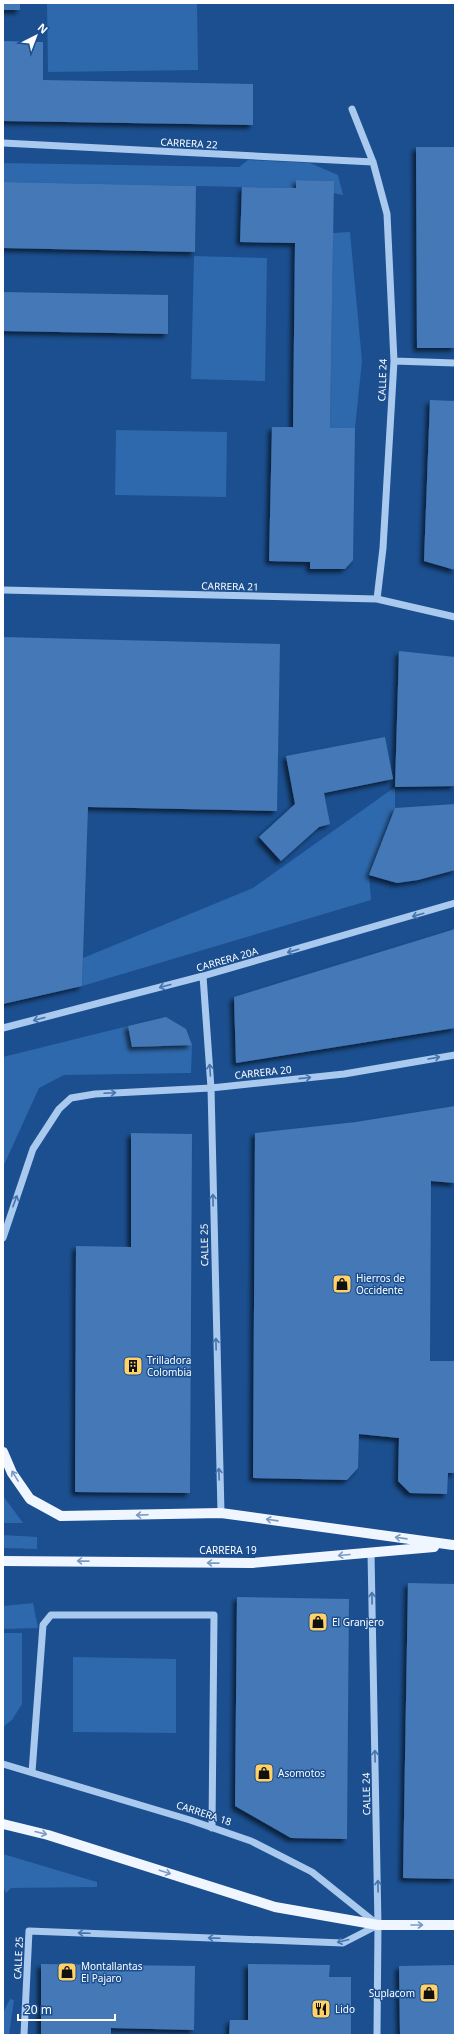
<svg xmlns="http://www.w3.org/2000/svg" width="458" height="2038" font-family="'Noto Sans',sans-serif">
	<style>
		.green { fill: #2e69ad }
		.building { fill: #4478b7; filter: url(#shadow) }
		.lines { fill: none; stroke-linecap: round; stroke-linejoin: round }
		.minor { stroke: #a9c9ee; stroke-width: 7 }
		.major { stroke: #f0f6ff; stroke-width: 10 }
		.oneway { stroke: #4674ac }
		.oneway2 { stroke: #7b9ac1 }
		.labels { text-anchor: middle; stroke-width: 3; stroke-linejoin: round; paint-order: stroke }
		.street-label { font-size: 10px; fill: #fff; stroke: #1b4f8f }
		.poi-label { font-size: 10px; fill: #fff; stroke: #1b4f8f; text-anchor: start }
	</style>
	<defs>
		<filter id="shadow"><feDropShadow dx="-3.5" dy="3.5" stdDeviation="2" flood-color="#0009"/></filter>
	</defs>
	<rect width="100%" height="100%" fill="#1b4f8f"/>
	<path class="green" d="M47,3H197L198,70L48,72Z
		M248,160L310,163L338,175L343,195L333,193V181L296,180V188L3,182V163L239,167Z
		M350,232L362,361L355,428H330L333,233Z
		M194,256L267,258L265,381L191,379Z
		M116,430L227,432L226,497L115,495Z
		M395,787V808L369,875L371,900L82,986L83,958L253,888Z
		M128,1026L132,1047L192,1045L191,1073L64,1075L39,1088L3,1167V1057Z
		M3,1495L4,1497L23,1523H3Z
		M3,1535L37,1537V1549L3,1548Z
		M33,1603L38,1628L3,1629V1606Z
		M3,1633H22V1704L12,1720L3,1727Z
		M73,1657L176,1659V1733L73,1732Z
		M3,1854L97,1882V1887L11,1888L6,1893L3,1887Z
		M10,1999L14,2000L9,2035H3V2013Z"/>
	<path class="building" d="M3,3H20V10H3Z
		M3,41L43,42V80L253,84V125L3,121Z
		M416,147H455V348H417Z
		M296,180L334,181L330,428H355L353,560L345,569H310V562L269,561L272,427H293L295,243L240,242L242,187L296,188Z
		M3,182L196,186L195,252L3,248Z
		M3,292L168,295V334L3,331Z
		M430,400L455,401V570L424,561Z
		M3,637L280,644L277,811L88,807L82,986L3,1004Z
		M399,651L455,657V786L395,787Z
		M385,737L393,779L324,793L330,824L319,827L281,861L259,837L295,804L286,756Z
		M455,804V870L418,880L397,883L369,875L395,808Z
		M455,929V1028L236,1063L234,997Z
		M166,1017L186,1029L192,1045L132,1047L128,1026Z
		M455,1106V1183L431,1181L430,1361H455V1473H448L447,1494L410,1493L398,1481L399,1438L359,1434L358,1468L347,1480L253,1478L255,1133L356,1122Z
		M131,1133L192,1134L190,1493L75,1492L76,1246L131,1247Z
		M408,1583L455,1584V1879L403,1878Z
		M237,1597L349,1599L347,1839L291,1838L235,1806Z
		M41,1964L195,1966L194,2030L111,2028V2035H41Z
		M248,1964L330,1965L329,1977H351V2035H229L230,2020H248Z
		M455,1965V2035H400L399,1966Z"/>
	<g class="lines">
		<path class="minor" d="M352,109L373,162L387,214L394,361L383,548L377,599
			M3,143L373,162
			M394,361L455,363
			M3,590L377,599L455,617
			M203,976L211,1088L221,1513
			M3,1028L203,976L455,903
			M3,1238L33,1149L59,1109L71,1098L95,1094L211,1088L344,1074L455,1055
			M371,1553L378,1925L377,2035
			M3,1764L190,1820L251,1841L312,1872L377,1924
			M32,1772L43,1625L51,1615H214L212,1828
			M24,2035L29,1931L343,1943L378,1925"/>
		<path class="major" d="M3,1452L12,1473L30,1499L61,1516L221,1513L453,1545
			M3,1561L252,1563L434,1547
			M3,1824L48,1835L275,1907L378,1925H455"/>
	</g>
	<defs><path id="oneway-shaft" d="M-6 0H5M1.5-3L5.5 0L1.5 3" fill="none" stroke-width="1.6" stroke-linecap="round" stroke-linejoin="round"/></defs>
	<g class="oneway">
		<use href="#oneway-shaft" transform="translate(418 915) rotate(164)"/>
		<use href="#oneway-shaft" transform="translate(293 951) rotate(164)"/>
		<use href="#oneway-shaft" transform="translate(165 986) rotate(165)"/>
		<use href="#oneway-shaft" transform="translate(39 1019) rotate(165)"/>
		<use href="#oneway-shaft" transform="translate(434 1058) rotate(-10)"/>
		<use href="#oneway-shaft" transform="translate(210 1070) rotate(-94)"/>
		<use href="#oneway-shaft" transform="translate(305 1078) rotate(-6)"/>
		<use href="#oneway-shaft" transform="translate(110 1093) rotate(-3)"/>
		<use href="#oneway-shaft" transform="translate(213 1200) rotate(-91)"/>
		<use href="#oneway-shaft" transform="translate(15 1201) rotate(-70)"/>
		<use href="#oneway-shaft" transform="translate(216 1344) rotate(-91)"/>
		<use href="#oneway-shaft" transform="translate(219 1474) rotate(-92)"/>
		<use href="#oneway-shaft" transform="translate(372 1598) rotate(-91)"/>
		<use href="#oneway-shaft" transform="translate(375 1756) rotate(-91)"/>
		<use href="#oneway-shaft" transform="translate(378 1886) rotate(-91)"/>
		<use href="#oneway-shaft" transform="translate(84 1933) rotate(-178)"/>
		<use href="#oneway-shaft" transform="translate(214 1938) rotate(-178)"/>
		<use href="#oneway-shaft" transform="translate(343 1941) rotate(166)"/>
	</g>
	<g class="oneway2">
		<use href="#oneway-shaft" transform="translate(15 1476) rotate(-122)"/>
		<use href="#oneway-shaft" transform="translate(142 1515) rotate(178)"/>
		<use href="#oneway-shaft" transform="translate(272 1520) rotate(-172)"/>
		<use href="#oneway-shaft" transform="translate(401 1538) rotate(-172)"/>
		<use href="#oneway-shaft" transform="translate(344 1555) rotate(175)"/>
		<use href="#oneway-shaft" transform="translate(83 1561) rotate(-179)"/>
		<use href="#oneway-shaft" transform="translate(213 1563) rotate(-179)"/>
		<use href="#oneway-shaft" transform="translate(41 1833) rotate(14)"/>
		<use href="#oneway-shaft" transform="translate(165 1872) rotate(18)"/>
		<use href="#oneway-shaft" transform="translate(417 1925)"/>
	</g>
	<defs>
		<g id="shop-square" transform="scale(1)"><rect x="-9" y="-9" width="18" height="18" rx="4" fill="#ffd166" stroke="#1b4f8f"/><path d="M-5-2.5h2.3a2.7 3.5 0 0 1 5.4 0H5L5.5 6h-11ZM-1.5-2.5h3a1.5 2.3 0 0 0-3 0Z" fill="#111"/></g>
		<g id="building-square" transform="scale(1)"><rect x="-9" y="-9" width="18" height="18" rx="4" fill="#ffd166" stroke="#1b4f8f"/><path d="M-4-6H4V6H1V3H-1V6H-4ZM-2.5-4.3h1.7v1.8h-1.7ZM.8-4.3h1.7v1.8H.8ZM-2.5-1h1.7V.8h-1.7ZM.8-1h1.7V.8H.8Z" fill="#111"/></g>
		<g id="restaurant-square" transform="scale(1)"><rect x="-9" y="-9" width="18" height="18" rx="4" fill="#ffd166" stroke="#1b4f8f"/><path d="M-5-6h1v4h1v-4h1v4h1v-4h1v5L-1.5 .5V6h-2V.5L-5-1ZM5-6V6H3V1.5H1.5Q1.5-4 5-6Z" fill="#111"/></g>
	</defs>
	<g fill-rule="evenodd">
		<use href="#shop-square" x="342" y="1284"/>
		<use href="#building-square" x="133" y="1366"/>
		<use href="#shop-square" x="318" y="1622"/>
		<use href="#shop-square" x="264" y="1773"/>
		<use href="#shop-square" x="67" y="1972"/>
		<use href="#shop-square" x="429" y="1993"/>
		<use href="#restaurant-square" x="321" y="2009"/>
	</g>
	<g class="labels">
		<g class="street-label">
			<text transform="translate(189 143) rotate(3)" y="4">CARRERA 22</text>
			<text transform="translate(382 380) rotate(-88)" y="4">CALLE 24</text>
			<text transform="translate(230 586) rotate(1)" y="4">CARRERA 21</text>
			<text transform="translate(227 959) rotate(-16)" y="4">CARRERA 20A</text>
			<text transform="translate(263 1072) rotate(-6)" y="4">CARRERA 20</text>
			<text transform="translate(204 1245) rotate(-91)" y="4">CALLE 25</text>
			<text x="228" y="1554">CARRERA 19</text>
			<text transform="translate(366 1794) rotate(-91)" y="4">CALLE 24</text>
			<text transform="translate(204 1813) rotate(18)" y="4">CARRERA 18</text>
			<text transform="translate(18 1958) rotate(-87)" y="4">CALLE 25</text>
		</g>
		<g class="poi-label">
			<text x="356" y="1282">Hierros de<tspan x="356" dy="12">Occidente</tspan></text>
			<text x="147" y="1364">Trilladora<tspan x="147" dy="12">Colombia</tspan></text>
			<text x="332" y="1626">El Granjero</text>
			<text x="278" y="1777">Asomotos</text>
			<text x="81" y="1970">Montallantas<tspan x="81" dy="12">El Pajaro</tspan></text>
			<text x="415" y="1997" text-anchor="end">Suplacom</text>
			<text x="335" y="2013">Lido</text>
		</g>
	</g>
	<rect width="458" height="2038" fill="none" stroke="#ffffff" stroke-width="8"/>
	<g transform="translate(36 36) rotate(42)" stroke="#1b4f8f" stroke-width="3" paint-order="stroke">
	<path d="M0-3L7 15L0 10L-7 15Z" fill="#ffffff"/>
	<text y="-6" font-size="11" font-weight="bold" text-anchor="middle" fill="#ffffff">N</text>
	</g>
	<path d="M18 2014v6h97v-6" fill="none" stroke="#ffffff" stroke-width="2"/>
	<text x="24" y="2014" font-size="12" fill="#ffffff" stroke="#1b4f8f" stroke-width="3" paint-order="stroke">20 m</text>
</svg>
